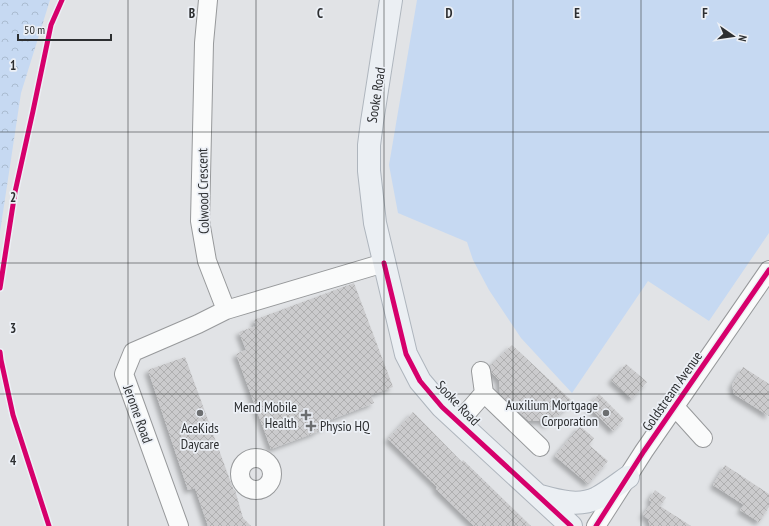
<svg xmlns="http://www.w3.org/2000/svg" width="769" height="526" font-family="'PT Sans Narrow',sans-serif">
	<style>
		.green { fill: #c6d9f2 }
		.forest { fill: url(#forest-crowns) }
		.building { fill: url(#building-cross-hatch); filter: url(#shadow) }
		.lines { fill: none; stroke-linecap: round; stroke-linejoin: round }
		.minor-casing { stroke: #97999b; stroke-width: 20 }
		.major-casing { stroke: #aeb5bd; stroke-width: 24 }
		.minor { stroke: #fafbfb; stroke-width: 18 }
		.major { stroke: #ebeff3; stroke-width: 22 }
		.cycleway-casing { stroke: #ecf0f6; stroke-width: 8 }
		.cycleway { stroke: #d6006c; stroke-width: 5 }
		.grid { fill: none; stroke: #2d2f31; stroke-width: 1; stroke-opacity: 0.55 }
		.poi-dot { fill: #6c6e70; stroke: #ecf0f6; stroke-width: 1.5 }
		.labels { text-anchor: middle; stroke-width: 3.5; stroke-linejoin: round; paint-order: stroke }
		.street-label { font-size: 14px; fill: #2d2f31; stroke: #ecf0f6 }
		.poi-label { font-size: 14px; fill: #2d2f31; stroke: #ecf0f6; text-anchor: end }
		.grid-label { font-size: 13px; text-anchor: middle; font-weight: bold; fill: #2d2f31; stroke: #ecf0f6; stroke-width: 3.5; stroke-linejoin: round; paint-order: stroke }
	</style>
	<defs>
		<pattern id="forest-crowns" width="20" height="18" patternUnits="userSpaceOnUse"><rect width="20" height="18" fill="#c6d9f2"/><path d="M2 6a3 3 0 1 1 6 0M12 15a3 3 0 1 1 6 0" fill="none" stroke="#aabbd0"/></pattern>
		<pattern id="building-cross-hatch" width="8" height="8" patternUnits="userSpaceOnUse"><rect width="8" height="8" fill="#cbcbcd"/><path d="M0 0l8 8M0 8l8-8" fill="none" stroke="#afafb0"/></pattern>
		<filter id="shadow"><feDropShadow dx="-3.5" dy="3.5" stdDeviation="2" flood-color="#0004"/></filter>
	</defs>
	<rect width="100%" height="100%" fill="#e1e3e6"/>
	<path class="green" d="M417,0H769V233L709,321L648,281L572,393L521,338L489,290L473,260L467,242L398,213L389,165Z"/>
	<path class="forest" d="M0,0H50L21,93L0,232Z"/>
	<path class="building" d="M354,283L393,387L371,395L374,403L325,422L327,426L316,431L317,432L271,449L236,354L246,350L239,332L256,326L254,320Z
		M512,345L573,402L547,425L541,421H529L500,394L499,380L492,373L490,366Z
		M185,357L234,491L235,490L243,518L251,526H208L195,488L188,490L148,370Z
		M626,364L647,382L632,399L611,380Z
		M743,367L769,384V416L734,394L732,385Z
		M599,394L624,419L613,431L588,406Z
		M413,412L462,462L463,460L531,526H474L436,489L437,487L388,439Z
		M580,426L594,438L589,445L608,461L588,484L555,456Z
		M725,465L769,494V507L759,522L740,510L744,505L713,485Z
		M655,490L666,498L660,506L691,526H650L648,519L643,515L652,502L649,500Z"/>
	<g class="lines">
		<g class="minor-casing">
			<path id="minor" d="M208,0L204,43L200,221L207,261L226,310
				M484,393L540,447
				M675,407L703,438
				M458,423L484,393L481,371
				M240 474a16 16 0 1 1 32 0a16 16 0 1 1-32 0Z
				M179,526L124,374L133,352L198,324L226,310L384,263
				M596,526L644,451L769,270"/>
		</g>
		<g class="major-casing">
			<path id="major" d="M391,0L372,122L369,145V171L375,223L406,354L420,381L442,407L571,526
				M540,496C558,501 579,507 597,498C608,492 618,484 628,477"/>
		</g>
		<use href="#minor" class="minor"/>
		<use href="#major" class="major"/>
		<g class="cycleway-casing">
			<path id="cycleway" d="M384,263L406,354L420,381L442,407L571,526
				M0,288L15,192L33,111L51,25L62,0
				M0,352L1,360L13,415L49,526
				M596,526L644,451L769,270"/>
		</g>
		<use href="#cycleway" class="cycleway"/>
	</g>
	<path class="grid" d="M128,0V526M256,0V526M384,0V526M513,0V526M641,0V526M0,132H769M0,263H769M0,394H769"/>
	<g class="poi-dot">
		<circle cx="200" cy="413" r="4"/>
		<circle cx="606" cy="413" r="4"/>
		<path d="M304 409h4v4h4v4h-4v4h-4v-4h-4v-4h4z"/>
		<path d="M309 420h4v4h4v4h-4v4h-4v-4h-4v-4h4z"/>
	</g>
	<g class="labels">
		<g class="street-label">
			<text transform="translate(376 95) rotate(-81)" y="5">Sooke Road</text>
			<text transform="translate(203 191) rotate(-91)" y="5">Colwood Crescent</text>
			<text transform="translate(672 391) rotate(-55)" y="5">Goldstream Avenue</text>
			<text transform="translate(458 403) rotate(46)" y="5">Sooke Road</text>
			<text transform="translate(138 414) rotate(70)" y="5">Jerome Road</text>
		</g>
		<g class="poi-label">
			<text x="598" y="410">Auxilium Mortgage<tspan x="598" dy="16">Corporation</tspan></text>
			<text x="297" y="412">Mend Mobile<tspan x="297" dy="16">Health</tspan></text>
			<text x="320" y="431" text-anchor="start">Physio HQ</text>
			<text x="200" y="433" text-anchor="middle">AceKids<tspan x="200" dy="16">Daycare</tspan></text>
		</g>
	</g>
	<g class="grid-label">
		<text x="192" y="18">B</text>
		<text x="320" y="18">C</text>
		<text x="449" y="18">D</text>
		<text x="577" y="18">E</text>
		<text x="705" y="18">F</text>
		<text x="13" y="70">1</text>
		<text x="13" y="202">2</text>
		<text x="13" y="333">3</text>
		<text x="13" y="465">4</text>
	</g>
	<g transform="translate(733 36) rotate(103)" stroke="#ecf0f6" stroke-width="3" paint-order="stroke">
	<path d="M0-3L7 15L0 10L-7 15Z" fill="#2d2f31"/>
	<text y="-6" font-size="11" font-weight="bold" text-anchor="middle" fill="#2d2f31">N</text>
	</g>
	<path d="M18 34v6h93v-6" fill="none" stroke="#2d2f31" stroke-width="2"/>
	<text x="24" y="34" font-size="12" fill="#2d2f31" stroke="#ecf0f6" stroke-width="3" paint-order="stroke">50 m</text>
</svg>
